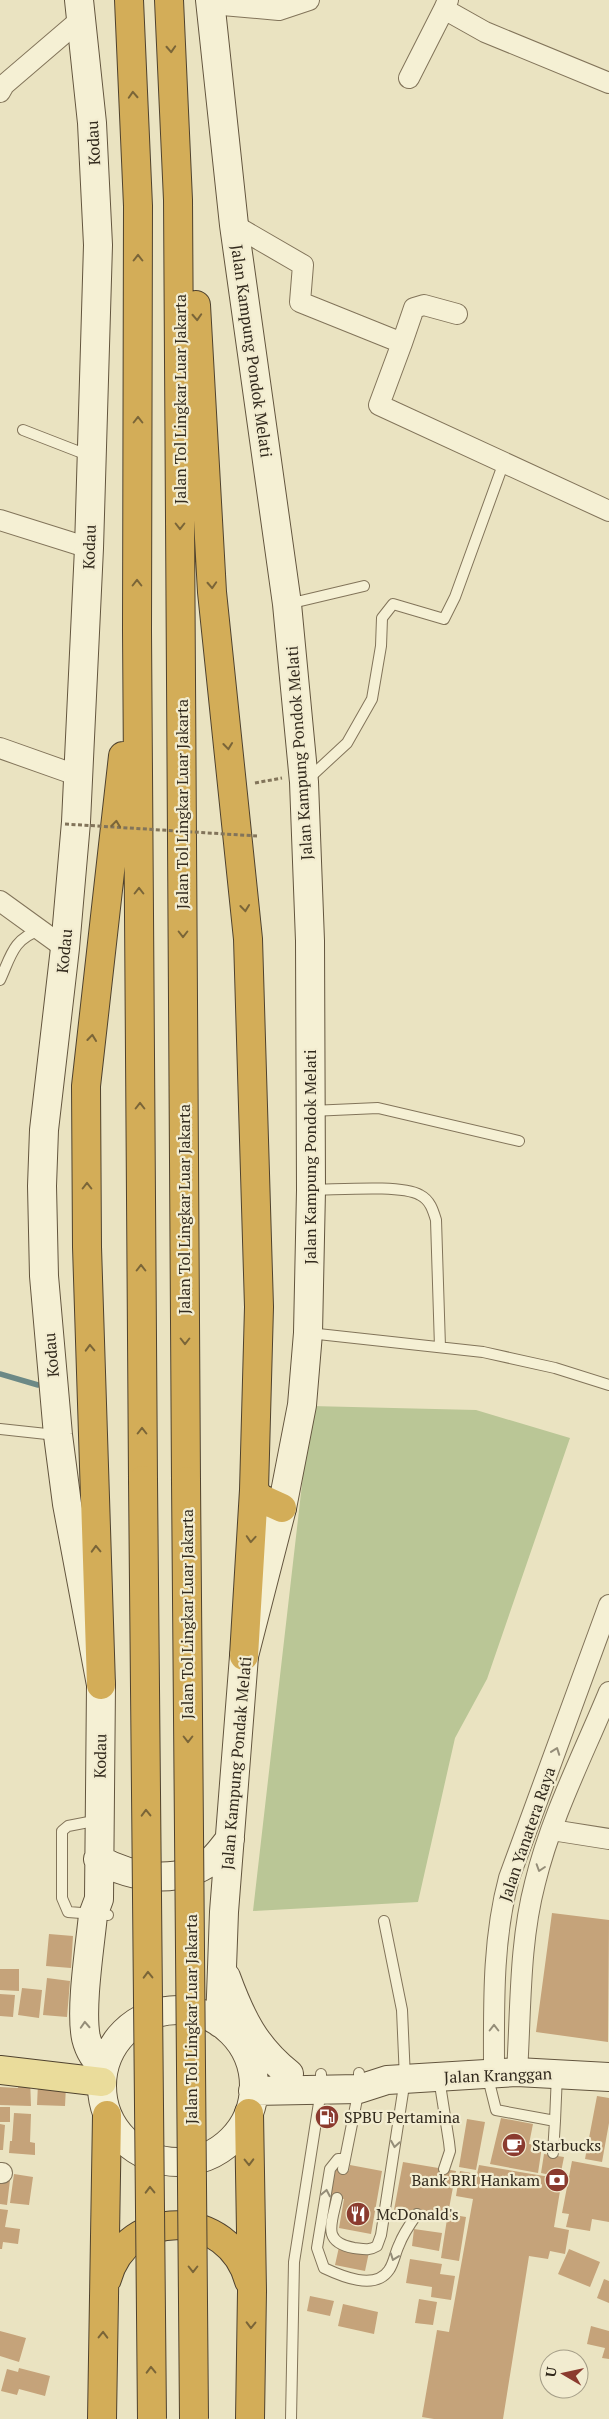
<svg xmlns="http://www.w3.org/2000/svg" width="609" height="2419" font-family="'PT Serif',serif">
	<style>
		.green { fill: #bac696 }
		.lines { fill: none; stroke-linecap: round; stroke-linejoin: round }
		.stream { stroke: #6c8986; stroke-width: 5.5 }
		.building { fill: #c5a37a }
		.lane-casing { stroke: #82745a; stroke-width: 12 }
		.street-casing { stroke: #82745a; stroke-width: 22 }
		.secondary-casing { stroke: #63553e; stroke-width: 30 }
		.primary-casing { stroke: #4f422e; stroke-width: 30 }
		.highway-casing { stroke: #4f422e; stroke-width: 30 }
		.path { stroke: #82745a; stroke-width: 3; stroke-dasharray: 4 2.5; stroke-linecap: butt }
		.lane { stroke: #f5f0d4; stroke-width: 10 }
		.street { stroke: #f5f0d4; stroke-width: 20 }
		.secondary { stroke: #f5f0d4; stroke-width: 28 }
		.primary { stroke: #eadc9b; stroke-width: 28 }
		.highway { stroke: #d3ad58; stroke-width: 28 }
		.highway-bridge-casing { stroke: #4f422e; stroke-width: 30; stroke-linecap: butt }
		.path-bridge { stroke: #82745a; stroke-width: 3; stroke-dasharray: 4 2.5; stroke-linecap: butt }
		.highway-bridge { stroke: #d3ad58; stroke-width: 28 }
		.oneway { stroke: #7a6538 }
		.oneway2 { stroke: #948d78 }
		.labels { text-anchor: middle; stroke-width: 4.5; stroke-linejoin: round; paint-order: stroke }
		.street-label { font-size: 16px; fill: #322a1d; stroke: #f2ecd0 }
		.poi-label { font-size: 16px; fill: #322a1d; stroke: #f2ecd0; text-anchor: start }
	</style>
	<rect width="100%" height="100%" fill="#eae3c1"/>
	<path class="green" d="M311,1406L476,1410L570,1438L487,1679L455,1738L418,1902L253,1911Z"/>
	<g class="lines">
		<path class="stream" d="M0,1374L38,1385"/>
	</g>
	<path class="building" d="M552,1913L609,1920L608,2042L536,2032Z
		M49,1934L73,1936L71,1968L46,1966Z
		M0,1969H19V1991L0,1990Z
		M47,1978L70,1981L67,2017L43,2015Z
		M22,1988L42,1990L39,2018L18,2015Z
		M0,1994L15,1995L13,2017L0,2016Z
		M19,2077L30,2078L31,2106L0,2105V2087L18,2088Z
		M38,2084L66,2086L65,2106L37,2105Z
		M597,2096L609,2098V2123L602,2162L585,2159Z
		M0,2107H10V2122H0Z
		M14,2113L31,2114L30,2142L35,2143V2155L9,2153L10,2141H12Z
		M501,2118L533,2124L529,2144L542,2146L538,2173L490,2164Z
		M467,2119L485,2122L476,2170L459,2167Z
		M0,2124L5,2125L3,2150H0Z
		M544,2154L564,2157L560,2177L541,2173Z
		M572,2161L609,2168V2222L592,2219L590,2231L566,2227L569,2214L562,2213Z
		M403,2162L456,2171L448,2214L466,2217L459,2261L441,2258L447,2219L394,2210Z
		M350,2165L382,2171L371,2234L339,2228L344,2199L330,2197L335,2168L349,2171Z
		M479,2165L562,2179L554,2227L569,2230L565,2254L550,2251L548,2259L529,2256L503,2419H434L422,2417L437,2330L449,2332L473,2199L456,2196L460,2171L477,2174Z
		M14,2174L33,2177L29,2205L10,2203Z
		M0,2178L10,2180L7,2205L0,2204Z
		M0,2209L8,2210L5,2227L20,2229L18,2244L3,2242L2,2249H0Z
		M414,2229L442,2233L439,2251L412,2246Z
		M339,2247L369,2252L365,2271L335,2265Z
		M569,2249L600,2262L590,2287L558,2274Z
		M410,2259L442,2264L440,2274L455,2276L451,2300L431,2297L432,2287L406,2283Z
		M604,2279L609,2281V2303L597,2298Z
		M310,2296L334,2301L330,2316L307,2311Z
		M419,2299L437,2302L433,2325L415,2323Z
		M343,2304L378,2312L374,2334L338,2326Z
		M591,2326L609,2331V2359L602,2358L605,2348L587,2344Z
		M0,2331L26,2338L19,2362L0,2356Z
		M19,2368L50,2376L45,2396L19,2389L17,2395L1,2391L7,2369L18,2372Z"/>
	<g class="lines">
		<g class="lane-casing">
			<path id="lane" d="M23,430L90,456
				M288,604L364,586
				M307,780L347,743L372,699L381,646L382,618L393,604L444,619L455,597L504,462
				M0,980C11,956 13,939 40,930
				M311,1111L378,1108L519,1141
				M312,1190C336,1190 401,1184 420,1195C430,1200 433,1210 436,1220L440,1347
				M309,1333L483,1352L555,1368L609,1385
				M0,1429L56,1435
				M99,1820L68,1826L62,1831V1898L68,1912L108,1915
				M487,2074L496,2110L555,2121L557,2074
				M439,2078L449,2142L450,2151L444,2169
				M553,2153L555,2121
				M345,2159H338L330,2169L317,2248L324,2268C341,2276 375,2291 389,2270C394,2263 395,2253 399,2245C403,2234 410,2224 417,2214
				M343,2169L359,2089V2073
				M337,2198C332,2223 321,2242 354,2248C363,2249 369,2251 377,2246L381,2235L405,2079L402,2010L384,1921
				M291,2419L294,2262L321,2090V2074"/>
		</g>
		<g class="street-casing">
			<path id="street" d="M448,0L444,9L485,32L609,83
				M211,4L279,10L309,0
				M409,78L444,9
				M0,92L4,85L81,19
				M234,225L303,265L300,302L402,343L379,405L609,511
				M402,343L414,308L424,305L457,314
				M0,520L89,548
				M0,748L79,776
				M0,901L65,948
				M552,1830L609,1839
				M517,2072C521,2010 519,1944 535,1883C551,1817 583,1755 609,1692
				M494,2073C494,2007 492,1941 509,1878L609,1605
				M0,2173H2"/>
		</g>
		<g class="secondary-casing">
			<path id="secondary" d="M79,0L92,123L98,245L89,548L76,822L65,948L44,1130L42,1186L44,1276L58,1435L67,1504L101,1685L99,1899L93,1915C90,1946 80,2009 86,2038C89,2050 95,2060 104,2067
				M210,0L234,225L287,604L304,782L310,941L311,1190L308,1333L302,1405L282,1508L244,1656L224,1912L220,2023
				M98,1859C131,1878 179,1886 212,1860C219,1854 224,1846 230,1839
				M226,1977C241,2018 255,2047 289,2074
				M102 2086a76 76 0 1 1 152 0a76 76 0 1 1-152 0Z
				M253,2091L359,2089L387,2080L517,2072L609,2077"/>
		</g>
		<g class="primary-casing">
			<path id="primary" d="M0,2070L102,2082"/>
		</g>
		<g class="highway-casing">
			<path id="highway" d="M129,0L138,206L137,631L143,1480
				M169,0L178,200L186,1481
				M196,305L212,592L248,939L259,1307L254,1490L260,1498L282,1508
				M244,1656L254,1490
				M101,1685L87,1247L86,1086L123,756
				M249,2113L252,2291L250,2419
				M107,2279C127,2206 229,2208 249,2281
				M102,2419L107,2115"/>
		</g>
		<path class="path" d="M255,783L282,778"/>
		<use href="#lane" class="lane"/>
		<use href="#street" class="street"/>
		<use href="#secondary" class="secondary"/>
		<use href="#primary" class="primary"/>
		<use href="#highway" class="highway"/>
		<g class="highway-bridge-casing">
			<path id="highway-bridge" d="M143,1480L152,2419
				M186,1481L194,2419"/>
		</g>
		<path class="path-bridge" d="M65,824L257,836"/>
		<use href="#highway-bridge" class="highway-bridge"/>
	</g>
	<defs><path id="oneway-chevron" d="M-2-3.5L2.5 0L-2 3.5" fill="none" stroke-width="1.6" stroke-linecap="round" stroke-linejoin="round" transform="scale(1.25)"/></defs>
	<g class="oneway">
		<use href="#oneway-chevron" transform="translate(171 49) rotate(87)"/>
		<use href="#oneway-chevron" transform="translate(133 95) rotate(-93)"/>
		<use href="#oneway-chevron" transform="translate(138 258) rotate(-90)"/>
		<use href="#oneway-chevron" transform="translate(197 317) rotate(87)"/>
		<use href="#oneway-chevron" transform="translate(138 420) rotate(-90)"/>
		<use href="#oneway-chevron" transform="translate(180 526) rotate(90)"/>
		<use href="#oneway-chevron" transform="translate(137 583) rotate(-90)"/>
		<use href="#oneway-chevron" transform="translate(212 585) rotate(87)"/>
		<use href="#oneway-chevron" transform="translate(228 746) rotate(84)"/>
		<use href="#oneway-chevron" transform="translate(116 824) rotate(-84)"/>
		<use href="#oneway-chevron" transform="translate(139 891) rotate(-90)"/>
		<use href="#oneway-chevron" transform="translate(245 908) rotate(84)"/>
		<use href="#oneway-chevron" transform="translate(183 934) rotate(90)"/>
		<use href="#oneway-chevron" transform="translate(92 1038) rotate(-84)"/>
		<use href="#oneway-chevron" transform="translate(140 1106) rotate(-90)"/>
		<use href="#oneway-chevron" transform="translate(87 1186) rotate(-90)"/>
		<use href="#oneway-chevron" transform="translate(141 1268) rotate(-90)"/>
		<use href="#oneway-chevron" transform="translate(185 1341) rotate(90)"/>
		<use href="#oneway-chevron" transform="translate(90 1348) rotate(-92)"/>
		<use href="#oneway-chevron" transform="translate(142 1431) rotate(-90)"/>
		<use href="#oneway-chevron" transform="translate(251 1539) rotate(94)"/>
		<use href="#oneway-chevron" transform="translate(96 1549) rotate(-92)"/>
		<use href="#oneway-chevron" transform="translate(188 1739) rotate(90)"/>
		<use href="#oneway-chevron" transform="translate(146 1813) rotate(-91)"/>
		<use href="#oneway-chevron" transform="translate(148 1975) rotate(-91)"/>
		<use href="#oneway-chevron" transform="translate(249 2162) rotate(89)"/>
		<use href="#oneway-chevron" transform="translate(150 2190) rotate(-91)"/>
		<use href="#oneway-chevron" transform="translate(193 2269) rotate(90)"/>
		<use href="#oneway-chevron" transform="translate(251 2325) rotate(91)"/>
		<use href="#oneway-chevron" transform="translate(103 2335) rotate(-89)"/>
		<use href="#oneway-chevron" transform="translate(151 2370) rotate(-91)"/>
	</g>
	<g class="oneway2">
		<use href="#oneway-chevron" transform="translate(556 1751) rotate(-70)"/>
		<use href="#oneway-chevron" transform="translate(540 1868) rotate(108)"/>
		<use href="#oneway-chevron" transform="translate(85 2025) rotate(-93)"/>
		<use href="#oneway-chevron" transform="translate(494 2028) rotate(-90)"/>
		<use href="#oneway-chevron" transform="translate(395 2144) rotate(99)"/>
		<use href="#oneway-chevron" transform="translate(326 2193) rotate(-79)"/>
		<use href="#oneway-chevron" transform="translate(394 2257) rotate(110)"/>
	</g>
	<defs>
		<g id="fuel-disc" transform="scale(1.25)"><circle r="9.5" fill="#8b3b2f" stroke="#f2ecd0"/><path d="M-5.5-6h7V0h2V4h1.3V-2.5L3-4.5l.8-.8L6-3V5H2.5V1h-1V6h-7ZM-4.2-4.7v3.2H.2V-4.7Z" fill="#fff"/></g>
		<g id="cafe-disc" transform="scale(1.25)"><circle r="9.5" fill="#8b3b2f" stroke="#f2ecd0"/><path d="M-5.5-4.5H6V0H3Q3 3.5 0 3.5H-2.5Q-5.5 3.5-5.5 0ZM3-3.2v2h1.7v-2ZM-6 4.5H4V6H-6Z" fill="#fff"/></g>
		<g id="bank-disc" transform="scale(1.25)"><circle r="9.5" fill="#8b3b2f" stroke="#f2ecd0"/><path d="M-6-4H6V4H-6ZM0-2.3a2.3 2.3 0 1 0 0 4.6a2.3 2.3 0 1 0 0-4.6Z" fill="#fff"/></g>
		<g id="restaurant-disc" transform="scale(1.25)"><circle r="9.5" fill="#8b3b2f" stroke="#f2ecd0"/><path d="M-5-6h1v4h1v-4h1v4h1v-4h1v5L-1.5 .5V6h-2V.5L-5-1ZM5-6V6H3V1.5H1.5Q1.5-4 5-6Z" fill="#fff"/></g>
	</defs>
	<g fill-rule="evenodd">
		<use href="#fuel-disc" x="327" y="2117"/>
		<use href="#cafe-disc" x="514" y="2145"/>
		<use href="#bank-disc" x="557" y="2180"/>
		<use href="#restaurant-disc" x="358" y="2214"/>
	</g>
	<g class="labels">
		<g class="street-label">
			<text transform="translate(93 143) rotate(-93)" y="6">Kodau</text>
			<text transform="translate(252 351) rotate(82)" y="6">Jalan Kampung Pondok Melati</text>
			<text transform="translate(180 399) rotate(-90)" y="6">Jalan Tol Lingkar Luar Jakarta</text>
			<text transform="translate(89 547) rotate(-88)" y="6">Kodau</text>
			<text transform="translate(299 753) rotate(-94)" y="6">Jalan Kampung Pondok Melati</text>
			<text transform="translate(182 804) rotate(-90)" y="6">Jalan Tol Lingkar Luar Jakarta</text>
			<text transform="translate(64 951) rotate(-84)" y="6">Kodau</text>
			<text transform="translate(310 1157) rotate(-90)" y="6">Jalan Kampung Pondok Melati</text>
			<text transform="translate(184 1209) rotate(-90)" y="6">Jalan Tol Lingkar Luar Jakarta</text>
			<text transform="translate(51 1355) rotate(-95)" y="6">Kodau</text>
			<text transform="translate(187 1614) rotate(-90)" y="6">Jalan Tol Lingkar Luar Jakarta</text>
			<text transform="translate(100 1756) rotate(-89)" y="6">Kodau</text>
			<text transform="translate(236 1763) rotate(-85)" y="6">Jalan Kampung Pondak Melati</text>
			<text transform="translate(527 1834) rotate(-71)" y="6">Jalan Yanatera Raya</text>
			<text transform="translate(191 2019) rotate(-90)" y="6">Jalan Tol Lingkar Luar Jakarta</text>
			<text transform="translate(498 2075) rotate(-2)" y="6">Jalan Kranggan</text>
		</g>
		<g class="poi-label">
			<text x="344" y="2123">SPBU Pertamina</text>
			<text x="532" y="2151">Starbucks</text>
			<text x="540" y="2186" text-anchor="end">Bank BRI Hankam</text>
			<text x="376" y="2220">McDonald's</text>
		</g>
	</g>
	<g transform="translate(564 2374) rotate(279)"><circle r="24" fill="#f2ecd0" stroke="#a59e88"/>
	<path d="M0-4L9 19L0 12L-9 19Z" fill="#8b3b2f"/>
	<text y="-8" font-size="14" font-weight="bold" text-anchor="middle" fill="#322a1d">U</text>
	</g>
</svg>
